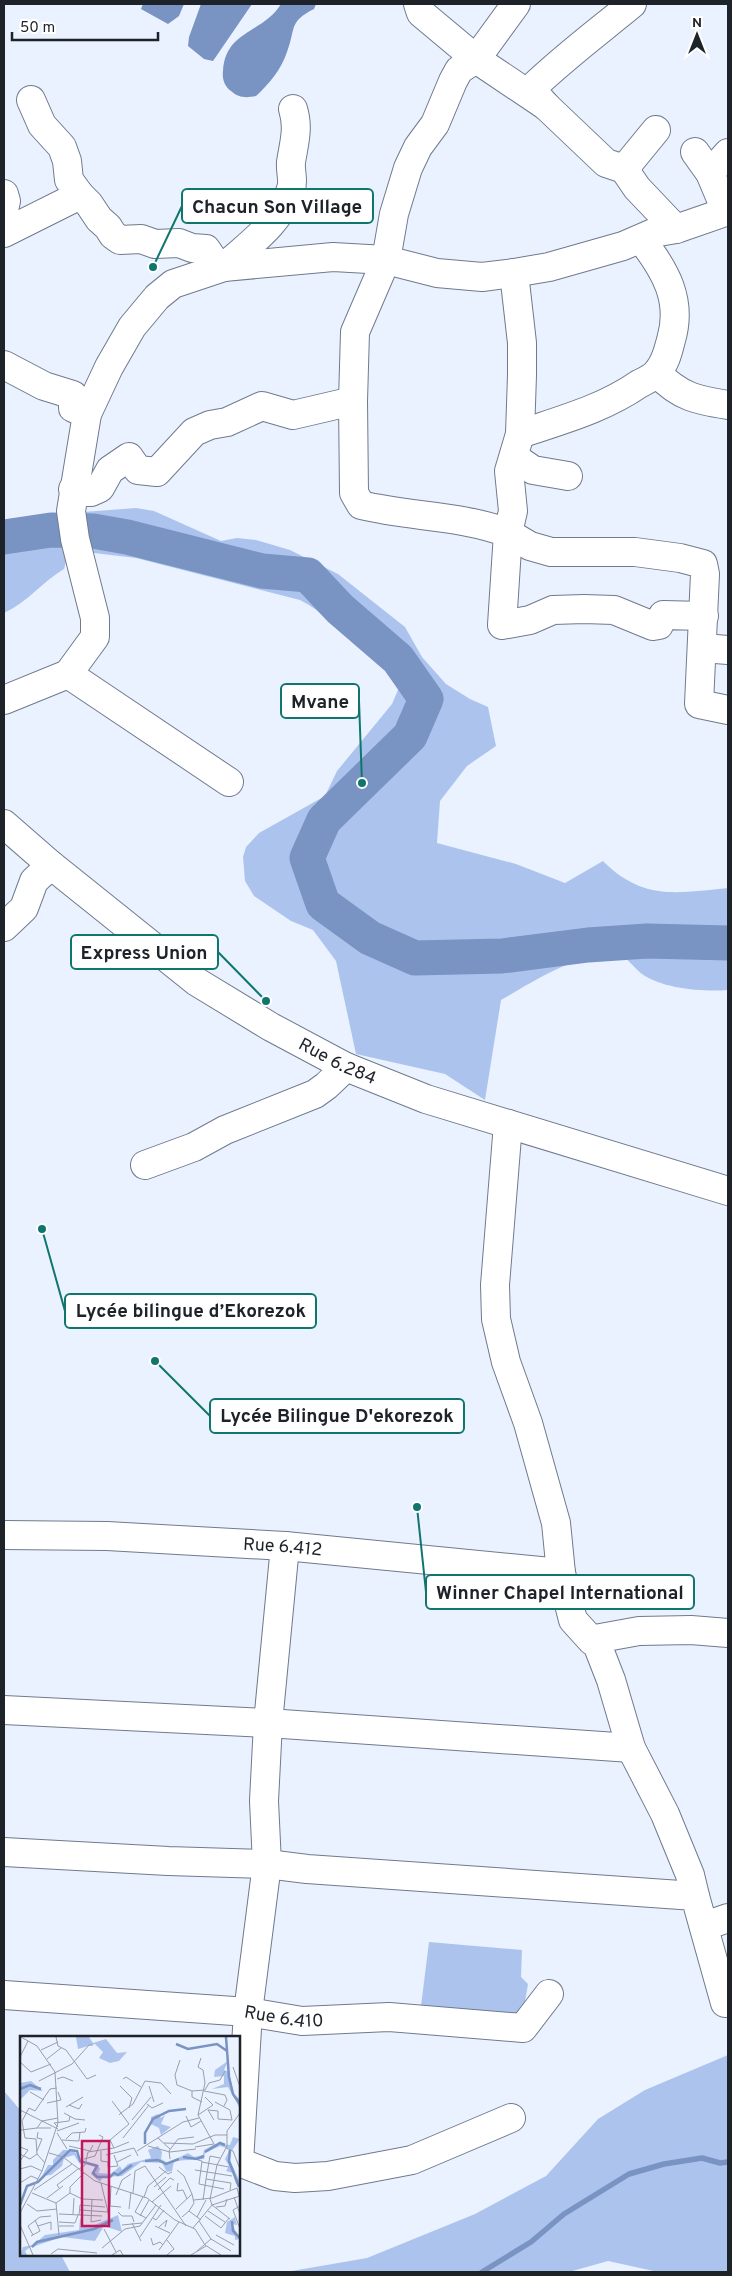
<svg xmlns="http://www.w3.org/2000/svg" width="732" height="2276" font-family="Overpass,sans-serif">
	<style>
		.green { fill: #acc4ed }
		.water { fill: #7993c2 }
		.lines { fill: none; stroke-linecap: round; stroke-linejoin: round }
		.stream { stroke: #7993c2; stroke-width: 5.5 }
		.river { stroke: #7993c2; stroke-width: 35 }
		.minor-casing { stroke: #6f7a8d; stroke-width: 30 }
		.minor { stroke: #fff; stroke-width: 28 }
		.labels { text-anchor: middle; stroke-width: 5; stroke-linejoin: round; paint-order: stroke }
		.street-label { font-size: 18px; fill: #1e232a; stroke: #fff }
		.inset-river { fill: none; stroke: #7993c2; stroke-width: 2.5 }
		.inset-road { fill: none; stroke: #989faa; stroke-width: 1 }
		.view { fill: #c2185b; fill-opacity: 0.15; stroke: #c2185b; stroke-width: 2.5 }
		.inset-edge { fill: none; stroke: #1e232a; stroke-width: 2.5 }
		.leader { fill: none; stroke: #0f766e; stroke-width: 2 }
		.callout-dot { fill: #0f766e; stroke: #fff; stroke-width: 2 }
		.callout { fill: #fff; stroke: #0f766e; stroke-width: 2 }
		.callout-label { font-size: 19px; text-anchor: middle; font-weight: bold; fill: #1e232a }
	</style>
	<rect width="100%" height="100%" fill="#eaf2ff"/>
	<path class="green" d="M136,508L154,511L221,541L237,538L256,540L290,550L338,574L405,627L422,657L446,684L470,699L488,707L496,746L467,766L440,801L437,843L516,864L565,883L603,861C643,901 677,893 728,888V990C704,992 663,989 642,974C636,970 630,960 622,957C587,946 531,983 501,1000L485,1100L445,1074L356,1054L336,961L313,930L291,921L254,896L245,881L243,857L246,847L259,833L325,796L337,771L392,704L401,683C390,665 376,662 360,649C339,631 325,613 300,600L136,558L69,550L64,569C42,582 28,602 4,613V530L83,512Z
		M429,1942L522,1950L521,1977L528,1984L522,2019L420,2014Z
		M728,2055V2272H658L608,2261L569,2272H286L367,2258L475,2214L546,2176L598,2119L645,2090Z
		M4,2091L21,2111V2255H61L70,2272H4Z"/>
	<path class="water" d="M143,4H184L179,16L168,24L141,9Z
		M201,4H252L213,61L204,59L188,46L189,37Z
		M281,4H316L314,9C288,22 296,29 287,52C281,70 269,84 256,96C246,98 239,98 231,91C224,86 222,78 223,71C225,30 264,33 281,4Z"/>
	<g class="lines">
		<path class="stream" d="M482,2272L531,2242L564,2214L629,2174L664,2164L702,2158L720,2163L728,2162"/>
		<path class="river" d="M4,537L51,530L93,531L127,537L262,571L308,575L340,609L398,659L426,699L410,736L324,820L307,858L323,904L370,938L415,958L502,956L588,945L647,941L728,943"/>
		<g class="minor-casing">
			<g id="minor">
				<path d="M418,4L421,13L476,59L546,106L606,163L624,169L637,188L676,229"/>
				<path d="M31,100L42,125L62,147L67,161L69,180L80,195"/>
				<path d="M546,106L531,89C563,58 598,32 632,4"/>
				<path d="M695,152L710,173L726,211"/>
				<path d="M624,169L656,130"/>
				<path d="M710,173L728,153"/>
				<path d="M4,194L6,201L4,210"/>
				<path d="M4,233L80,195L89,204L99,219L108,227L113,235L120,240L141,239L155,244L179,243L192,248L206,249L217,265L224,267C249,244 281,223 291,189C294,181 290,171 291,162C294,143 299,128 293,109"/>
				<path d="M514,273L522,343V375L520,434L509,471L513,511L508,533L530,546L551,552H635L680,558L703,564L705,574L699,704L728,710"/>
				<path d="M4,365L44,386L73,395V408L87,414"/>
				<path d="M657,373C680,397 697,400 728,405"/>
				<path d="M353,401L354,493L361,505C410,517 460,515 508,533L502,625L530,620L553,610L584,609L614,610L653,626L659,625L663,615L704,616"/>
				<path d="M520,434C561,420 603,409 639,384C645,381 654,377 658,371C666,362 668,351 671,340C683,300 665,270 641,239"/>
				<path d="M514,457L533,470L568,476"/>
				<path d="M73,489L77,492H91L100,488L110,470L129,457L138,470L157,472L194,432L210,425L227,422L262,406L293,415L353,401L355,332L386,260L394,214L408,168L418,147L435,124L453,81L459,70L476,59L516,4"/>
				<path d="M703,648L728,650"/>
				<path d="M68,674L229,782"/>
				<path d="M4,700L68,674L95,637V618L75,539L71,511L87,414L109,367L132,327L157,297L173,284L224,267L333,257L386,260L437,273L482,277L514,273L549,267L623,246L653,233L676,229L728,211"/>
				<path id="s1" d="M4,824L51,865L197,982L271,1027L346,1067L426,1099L728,1191"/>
				<path d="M4,927L24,908L34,881L51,865"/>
				<path d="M508,1124L495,1285L496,1319L506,1362L528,1423L556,1523L561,1573L573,1620L592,1641L595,1639L611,1680L631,1748L665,1814L690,1875L695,1896"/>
				<path d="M145,1165L194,1147L225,1130L315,1094L326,1086L346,1067"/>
				<path id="s2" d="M4,1535L107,1536L285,1546L561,1573"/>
				<path d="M285,1546L268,1723L264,1801L267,1864L248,2012L239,2162L275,2176L295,2178L328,2176L412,2160L511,2118"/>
				<path d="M595,1639L639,1631L691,1630L728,1633"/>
				<path d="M4,1710L268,1723L631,1748"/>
				<path d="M4,1852L168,1861L267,1864L307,1869L695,1896L725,2003"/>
				<path d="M705,1926L728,1918"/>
				<path id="s3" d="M4,1995L248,2012L302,2021L389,2017L523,2028L549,1994"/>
			</g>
		</g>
		<use href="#minor" class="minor"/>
	</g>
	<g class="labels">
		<g class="street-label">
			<text dy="6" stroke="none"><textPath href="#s1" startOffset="411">Rue 6.284</textPath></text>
			<text dy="6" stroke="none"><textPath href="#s2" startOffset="279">Rue 6.412</textPath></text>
			<text dy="6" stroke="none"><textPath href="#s3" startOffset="281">Rue 6.410</textPath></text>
		</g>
	</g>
	<g transform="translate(20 2036)">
		<rect width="220" height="220" fill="#eaf2ff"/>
		<path d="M56,1H69L73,7L86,3L97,17L107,16L99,25L90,27L79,22L83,16L75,8L58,13ZM208,25L204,34L209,36L214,59L220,63V73L208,51L192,53L204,48V40L194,41L195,34ZM11,45L23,55L10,54L1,63L0,47ZM138,78L141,82L145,79L141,88L151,91L141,99L139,92L131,88V81ZM213,101L220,103L208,120L220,146L216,148L213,137L206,135L209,130L205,123L210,113L200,110L185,117L184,123L154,125L152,135L147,136L142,127L121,126L102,140L83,141L80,146L71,138L76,130L65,126L60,128L54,119L44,122L42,130L31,139L22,140L28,129H33V124L43,114H54L60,125L77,128L80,133L78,137L91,138L100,130L102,134L108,128L131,122L128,114L138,110L142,116L141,123L148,127L168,117L174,121L183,119L184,114L195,108L210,109ZM98,179L102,196L84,190L75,205L42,201L9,212L5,215L7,219H0L3,211L13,209L25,199L59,194L60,182L64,190L70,191ZM215,181L217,189L212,188L220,203L215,204V200L205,197L207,186Z" fill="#acc4ed"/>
		<path class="inset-river" d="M206,1L209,41L213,58L220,68M156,8L168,13L197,8L207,15M0,53L10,49L21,53M125,108V97L133,83L149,75L166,73M210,114L209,125L219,151M185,116L200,107L205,109M163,121L177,123L184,120M125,125L138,124L146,128L159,123M0,169L7,150L18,146L50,114L57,115L60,125L77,130L73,137L77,141H90L94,137L98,139L112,129M212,185L213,195L220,202M12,211L17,206L74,193L93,184"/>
		<path class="inset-road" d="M36,1L38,10L46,14L67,43L76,39M21,14L38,6M0,21L8,5M27,23L41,12M160,24L155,39L157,49L172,55M0,26L11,36L31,28M213,31L220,51M37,43L43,41L53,45M103,43L106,41L121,51M19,45L52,28L69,9H73M189,47L200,44L205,35M100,50L112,62L109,72M129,50L134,66M184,55L205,59L207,64L204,70M10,56L24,64M92,65L101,77L113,68L125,45L141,47L151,58M182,66L172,61V55L185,54L189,47M195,66L210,74L212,84M27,67L41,64L38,56M127,68L132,72L143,67M49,69L59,73L62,68M46,71L63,61M0,74L38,93M44,77L55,83L65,84M178,79L193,69L185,61M166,80L171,91L181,85M112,84L131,61M194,84L188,74L198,75V83L212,84M38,91L34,87L49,85L50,80M31,92H17L22,85L38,82M1,94L17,92M37,95L59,87M37,97L47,113M103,102L129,69M138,102L150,113M46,103L52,97L65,96L66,92M42,104L59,105L60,96M144,107L173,108L195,99H207M49,110L70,115L73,109M128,110L150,116L176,113M0,111L8,114L0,125M175,111L194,108L178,79L185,47L183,34L178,31L181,22M94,112L109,106M206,112L213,115L220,133M17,115L22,103L17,102L18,96M81,115V125L88,126V131L98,130L94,119M117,115L163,86L179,82M29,117L43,121L75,145L127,162L155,184L175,193L185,209L201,219M0,118L10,123L17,118M86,119L114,112L118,120M64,123L75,120L83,101L79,99M150,123L149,115L158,103L174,101M178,124L182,125L179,148L204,153M97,126L111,119M182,126L209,131M25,127L17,118L16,103L5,102L2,85L9,72L15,75L30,53L37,52M139,131L148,138L152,136M0,133L11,130L22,135M59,133L65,129L68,116L94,112L90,104L109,88L101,77L99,79M157,134L164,140L172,158M175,134L212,140M186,143L190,120L200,122M0,147L11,140L18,143M81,147L88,176M158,147L157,155L163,154L167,163M91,150L90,170L101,171M134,151L146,141M39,152L37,149L58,133M14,154L52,128M138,154L150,142L154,144M12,157L36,167M50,157V151L64,137M113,157L115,135L125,130L166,190M96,159L102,144L111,138M123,161L115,176L126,182M124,161L128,150L146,135M214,161L220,178M27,162L43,150M72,163L71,186L81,184M174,164L192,162L217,152L219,160M183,164L186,143L211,147L210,154M132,166L151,150M36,167L50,157L62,163L83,164M36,167L39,199M7,168L17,175L37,173M192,169L190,163L197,129L207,110V95L220,77M192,169L210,183M220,170L213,174L220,193M196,171L205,170L207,163M109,173L111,156M156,173L172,158L174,167L169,175M60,174L88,176L89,180M188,175L205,186M98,176L102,180H112L114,186M0,177L22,135L38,87L35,36L17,10L1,1M39,178L82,180M53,178L54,162M59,179L60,169L85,171M120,180L129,164M185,180L201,192L209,182M162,181L169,175L181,184M177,181L186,164M133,182L136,184L144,174M179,185L191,203L211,215M39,186L55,187L58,179M112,187L121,205M0,189L13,219M102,189L122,187M18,190L31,186V194M39,190H54M135,190L150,197M139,191L147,184L145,191M173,192L192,169L220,160M84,193L96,216M13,199L8,190L20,181L31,180M196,199L214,209M11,200L20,195L15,184M120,201L141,169M131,202L133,209L140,206L143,209M82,212L105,193L120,190L136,169M139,214L159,186M177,215L191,203M31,218L38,213L77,217M92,219L100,214L103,219M147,219L154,213L147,204M171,219L186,210"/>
		<path class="view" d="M62,105H89V190H62Z"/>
		<rect width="220" height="220" class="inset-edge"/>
	</g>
	<path class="leader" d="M153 267L182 206M362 783L359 701M266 1001L218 952M42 1229L65 1311M155 1361L210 1416M417 1507L426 1592"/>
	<g class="callout-dot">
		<circle cx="153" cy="267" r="5"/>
		<circle cx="362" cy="783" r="5"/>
		<circle cx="266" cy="1001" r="5"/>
		<circle cx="42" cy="1229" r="5"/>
		<circle cx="155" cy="1361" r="5"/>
		<circle cx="417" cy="1507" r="5"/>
	</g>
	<g class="callout">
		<rect x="182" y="189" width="191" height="34" rx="5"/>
		<rect x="281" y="684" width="78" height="34" rx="5"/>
		<rect x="71" y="935" width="147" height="34" rx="5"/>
		<rect x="65" y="1294" width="251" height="34" rx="5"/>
		<rect x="210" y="1399" width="254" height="34" rx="5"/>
		<rect x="426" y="1575" width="268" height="34" rx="5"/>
	</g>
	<g class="callout-label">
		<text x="277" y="213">Chacun Son Village</text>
		<text x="320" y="708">Mvane</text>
		<text x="144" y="959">Express Union</text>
		<text x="191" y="1317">Lycée bilingue d’Ekorezok</text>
		<text x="337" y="1422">Lycée Bilingue D'ekorezok</text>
		<text x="560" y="1599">Winner Chapel International</text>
	</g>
	<rect width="732" height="2276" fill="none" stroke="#1e232a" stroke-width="10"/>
	<g transform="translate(697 35)" stroke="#ffffff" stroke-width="4" paint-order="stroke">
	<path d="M0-4L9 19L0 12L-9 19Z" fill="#1e232a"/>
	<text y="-8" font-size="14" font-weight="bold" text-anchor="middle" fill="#1e232a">N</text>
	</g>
	<path d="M12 32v8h146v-8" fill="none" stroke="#1e232a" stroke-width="2.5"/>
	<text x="20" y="32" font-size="15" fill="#1e232a" stroke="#ffffff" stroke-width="4" paint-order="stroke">50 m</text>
</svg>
